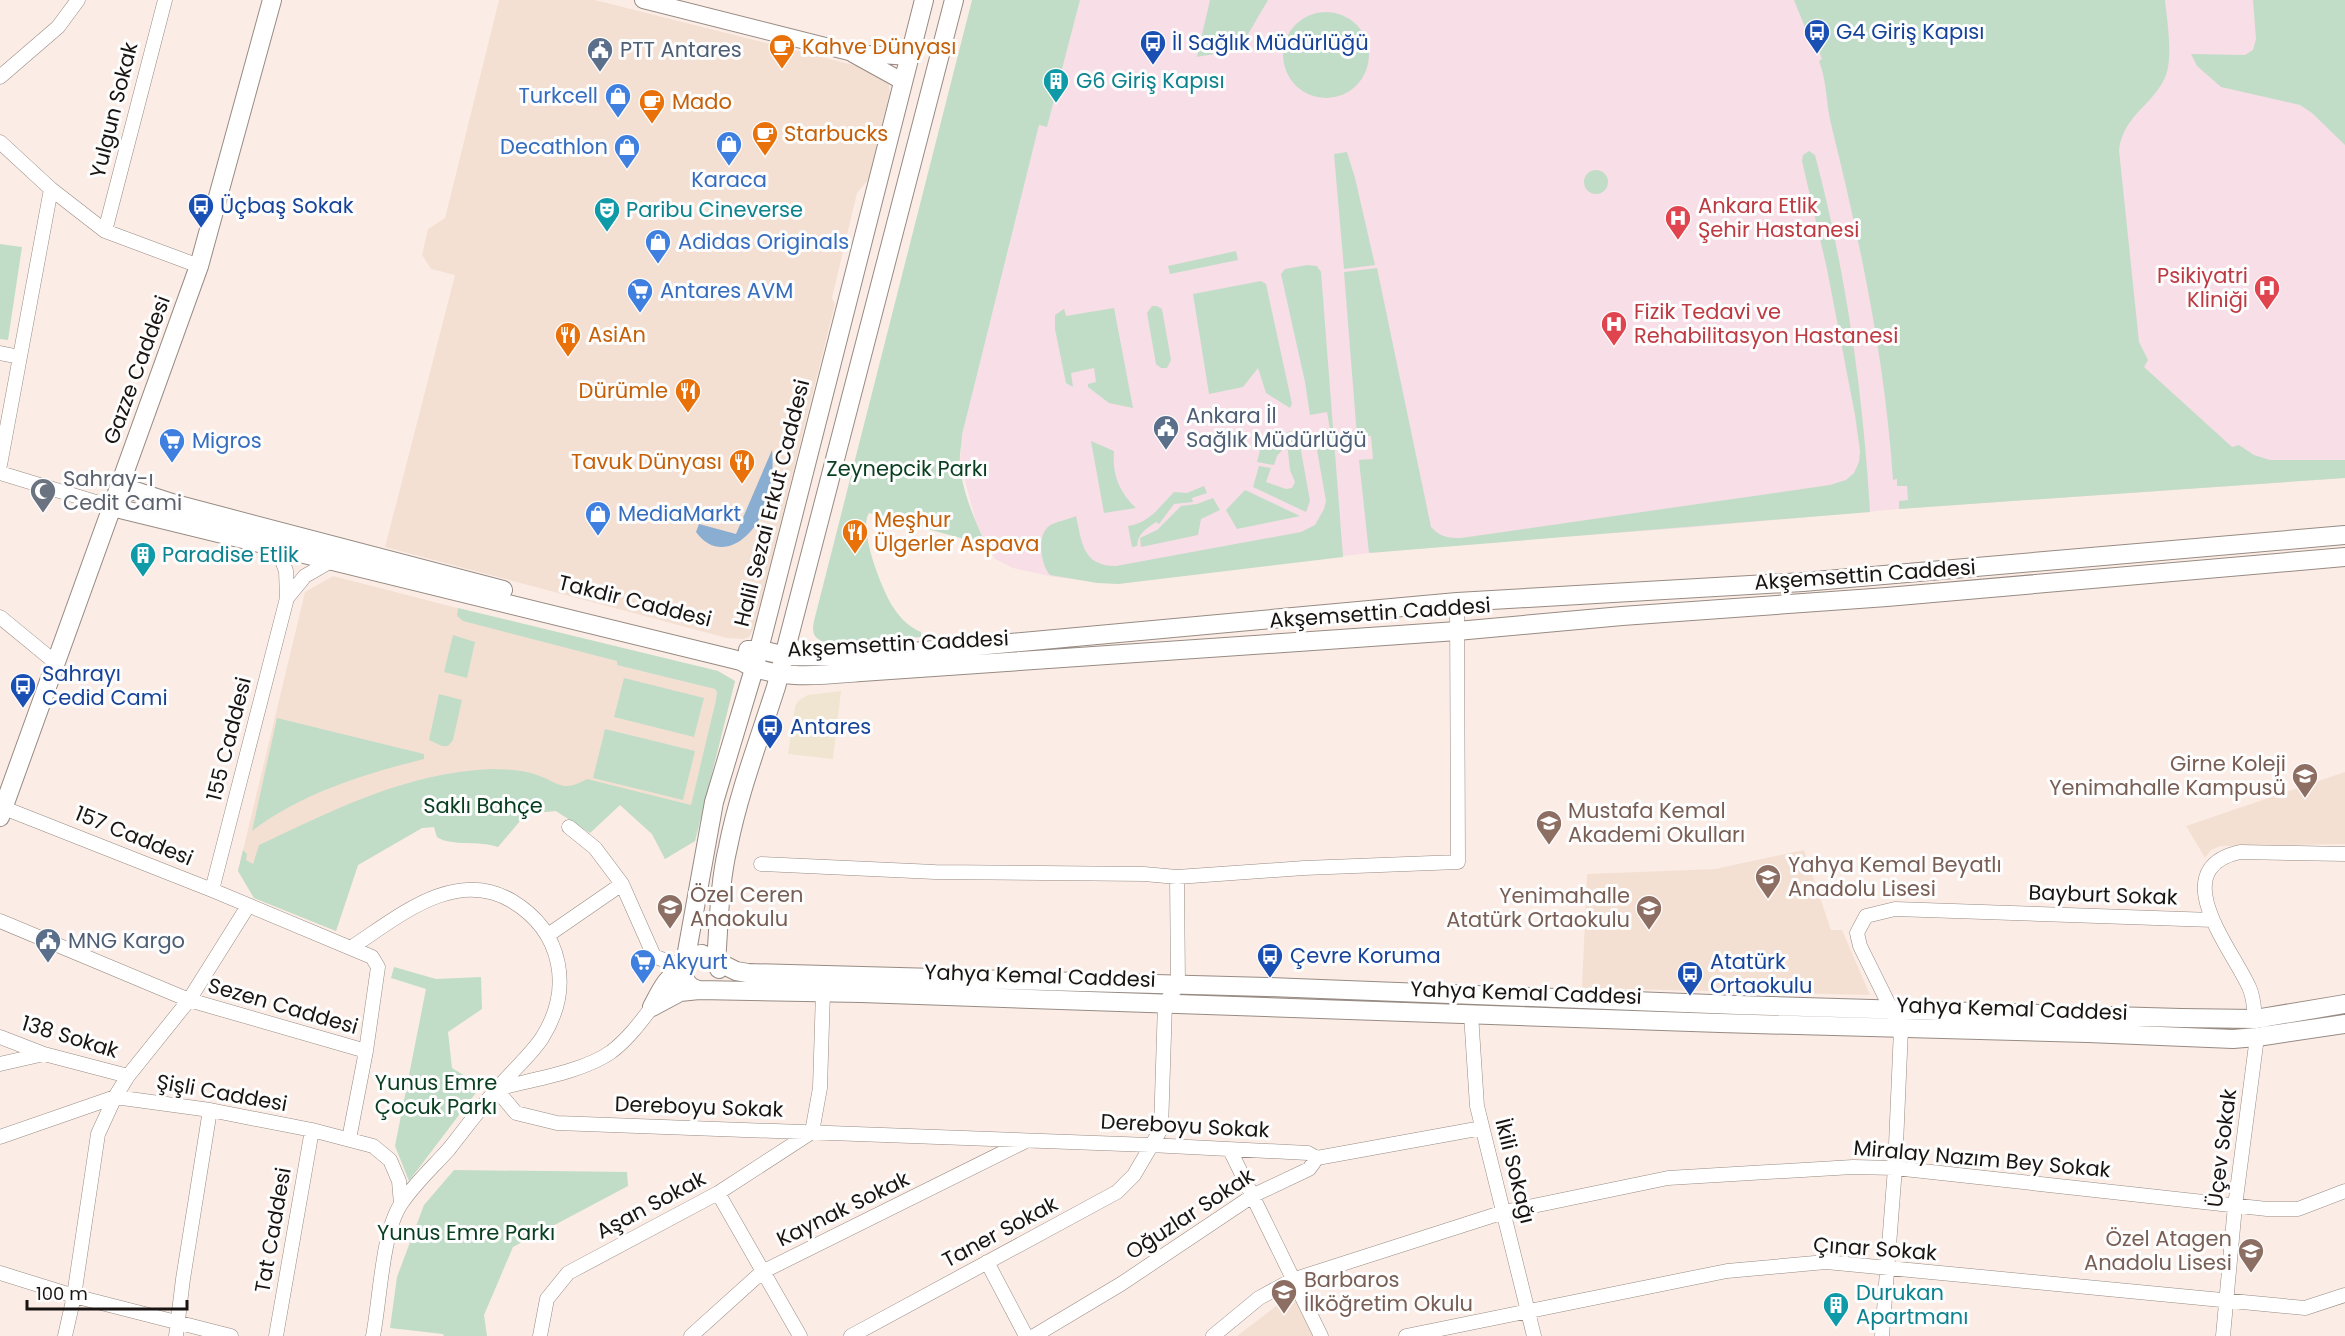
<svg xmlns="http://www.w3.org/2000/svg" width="2345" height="1336" font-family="Poppins,sans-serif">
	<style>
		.built { fill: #f4e0d3 }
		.industrial { fill: #f0e5d0 }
		.medical { fill: #f8dee6 }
		.green { fill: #c1ddc8 }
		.water { fill: #89aed2 }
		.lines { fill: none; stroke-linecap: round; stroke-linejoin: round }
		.minor-casing { stroke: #978b83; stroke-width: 15 }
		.tertiary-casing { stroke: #978b83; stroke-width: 18 }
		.secondary-casing { stroke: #978b83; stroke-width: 20 }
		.minor { stroke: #fff; stroke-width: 14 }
		.tertiary { stroke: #fff; stroke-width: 16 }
		.secondary { stroke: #fff; stroke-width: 18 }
		.labels { text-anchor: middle; stroke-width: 6; stroke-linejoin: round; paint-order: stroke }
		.transit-label { font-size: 21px; fill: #164399; stroke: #fdfdfd; text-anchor: start }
		.food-label { font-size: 21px; fill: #c56008; stroke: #fdfdfd; text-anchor: start }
		.service-label { font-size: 21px; fill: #4e5e75; stroke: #fdfdfd; text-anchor: start }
		.culture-label { font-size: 21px; fill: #0d838f; stroke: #fdfdfd; text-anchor: start }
		.shop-label { font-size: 21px; fill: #366cbe; stroke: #fdfdfd; text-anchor: start }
		.street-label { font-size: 21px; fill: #191412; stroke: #fdfdfd }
		.health-label { font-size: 21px; fill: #be3a42; stroke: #fdfdfd; text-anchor: start }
		.park-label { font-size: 21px; fill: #083e1f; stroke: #fdfdfd }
		.worship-label { font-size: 21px; fill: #5b616d; stroke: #fdfdfd; text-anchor: start }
		.education-label { font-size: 21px; fill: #785e54; stroke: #fdfdfd; text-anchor: start }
	</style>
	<rect width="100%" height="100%" fill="#fbede5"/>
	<path class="built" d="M499,0H595L869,69L889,83L890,95L868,180L857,193L832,298L835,304L755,625L749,637L744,639L727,638L385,547L455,275L431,269L422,255L428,229L445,218Z
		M333,576L512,622L718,671L735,681L695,841L665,859L652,834L620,805L590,833L556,811L544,812L531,808L498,847L485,843L444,841L437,837L434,827L422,828L358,865L336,931L254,898L238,871L305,592Z
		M2345,772V844L2221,846L2211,850L2205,858L2186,826Z
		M1804,850L1831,930H1842L1870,995L1582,988L1587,874L1715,869Z
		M1293,1293L1315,1336H1237Z"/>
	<path class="industrial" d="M841,691L833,759L788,754L795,707L798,701L808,695Z"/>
	<path class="medical" d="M1080,0H2345V478L1899,509L1685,528L1545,538L1369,553L1118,584L1054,577L1013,568L995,559L986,545L976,522L960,462L962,435L1039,125L1047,126Z"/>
	<path class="green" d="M972,0H1080L1047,127L1039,125L962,435C962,444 959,455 960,464C962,492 975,520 986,545L869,513C858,529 882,590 893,607C900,618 909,627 921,632V637L829,643C815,640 811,635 814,621Z
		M1210,0H1268C1265,6 1261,11 1258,17C1238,53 1237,50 1197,57Z
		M1794,0H2165C2167,20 2173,56 2166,75C2155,104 2123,115 2119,150L2139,342L2148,360L2144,367L2232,447L2239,445L2254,455L2270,460H2345V478L1899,509V501L1908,500L1907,486H1897V479L1893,480C1885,359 1860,241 1831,124C1826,104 1827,81 1819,61L1822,59L1818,48L1813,47Z
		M2253,0H2345V145L2312,113L2300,105L2221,87L2197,66L2191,54L2245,55L2253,50L2256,39Z
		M1283 55a43 43 0 1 1 86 0a43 43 0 1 1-86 0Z
		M1809,151L1815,155C1846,272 1863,392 1870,512L1369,553L1359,460L1373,459L1371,436H1357L1344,272L1377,268L1431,527C1440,537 1448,538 1461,538L1830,485L1846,480L1854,473L1859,462L1860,451L1855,415L1827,269L1802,161L1803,155Z
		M1347,152L1355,178L1375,265L1344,269L1334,154Z
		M1584 182a12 12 0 1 1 24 0a12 12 0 1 1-24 0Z
		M0,244L22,247L8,340L0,339Z
		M1236,251L1238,260L1170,274L1168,266Z
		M1307,265L1317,266L1321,272L1343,557L1118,584L1097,583L1050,575C1041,565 1036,536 1049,526C1054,522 1070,519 1076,516C1082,542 1082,566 1116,566L1301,532L1315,525L1324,509L1326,501L1314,433L1330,430L1327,412L1310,415L1305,382L1281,274L1285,269Z
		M1261,281L1266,284L1292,404L1290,408L1266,393L1258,368L1243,387L1209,394L1193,294Z
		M1152,306H1157L1162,309L1171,360L1167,368H1161L1156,364L1147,313Z
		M1114,308L1133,408L1109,403L1088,387V384L1096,382L1094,368L1071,373L1073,387L1066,383L1055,329V315L1064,309L1066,316Z
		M1290,431L1298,434L1310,501L1306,512L1253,487L1259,466L1271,468L1266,482L1286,489L1292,488L1295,482L1290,470L1286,433Z
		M1280,437H1282L1283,449L1277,456L1274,465L1257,462L1261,447L1268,446Z
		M1091,441L1114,451C1112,474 1119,492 1136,508L1104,513Z
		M1204,486L1207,493L1192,498L1193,502L1174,504L1159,524L1156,522C1146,529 1138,533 1137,546L1132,547L1128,526C1150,523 1160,506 1174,492L1187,493Z
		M1245,490L1300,516L1237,529L1226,510Z
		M1213,498L1220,510L1201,519L1198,535L1141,547L1140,538L1157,530L1181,506L1197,504Z
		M458,608L718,671L735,681L695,841L665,859L652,834L620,805L590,833L556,811L544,812L531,808L498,847C478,840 453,847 437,837L434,827L422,828L358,865L336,931L254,898L238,871L243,850L247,854L246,860L253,864L259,845C334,810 407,772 492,769C507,769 523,770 537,775C560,783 561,793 587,779L691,805L716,700L717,692L715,689L617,665V661L463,621L457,616Z
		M453,635L475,642L467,678L444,672Z
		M624,678L704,698L694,737L614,717Z
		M439,694L462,700L453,740L448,746H442L429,740Z
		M277,718L424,754V759C365,774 301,793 252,831Z
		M605,729L695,751L683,800L593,778Z
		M394,967L436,979L481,977L482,1009L448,1032L452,1068L481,1086L409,1181L395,1146L426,989L391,978Z
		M454,1170L627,1172L628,1186L513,1247L484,1315L487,1336H444L443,1334L390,1328L397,1277L424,1205Z"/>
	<path class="water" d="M772,450C774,468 771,489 765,506C756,536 721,566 696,532L699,524L736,534Z"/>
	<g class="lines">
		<g class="minor-casing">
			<path id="minor" d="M0,77L58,27L78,0
				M0,142L51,189L105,231L199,266
				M105,231L165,0
				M0,353L20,357
				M0,465L51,189
				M0,473L112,507
				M287,598L305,576L331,561
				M0,617L56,663
				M4,808L212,890L372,957L378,967L366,1051L349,1139
				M569,827L595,848L622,884L654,956L666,961L685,965
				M761,864L935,872L1144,874L1177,877L1304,868L1458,862L1457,602
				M212,890L287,598L286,571L277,547
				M0,921L189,1000L366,1051
				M548,935L622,884
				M352,947C398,917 455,867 512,901C563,932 573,989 542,1038C530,1056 511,1072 497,1089C480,1108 465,1129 449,1149C433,1167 414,1184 401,1204C382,1232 380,1301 373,1336
				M1471,1014L1477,1106L1534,1336
				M2255,1019C2254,1009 2254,997 2249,987C2232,949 2164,869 2240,852L2345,854
				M0,1037L44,1054L128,1076
				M0,1064L44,1054
				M496,1089L516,1113L557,1123L1150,1145L1308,1153L1317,1158
				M496,1089C530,1080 583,1072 611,1052C627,1040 640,1023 652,1007
				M0,1137L115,1097L210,1110L312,1130L373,1146L390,1160L399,1181L401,1204
				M1230,1150L1321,1336
				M718,1193L800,1336
				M987,1262L1026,1336
				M0,1273L74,1296L231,1336
				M65,1336L74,1296L98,1134L115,1097L128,1076L189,1000L248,906
				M176,1336L183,1279L210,1110
				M276,1336L312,1130
				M540,1336L547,1299L568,1273L718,1193L812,1132L820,1088L823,992
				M691,1336L762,1272L1024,1142
				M851,1336L1117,1192L1134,1175L1161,1129L1165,1003L1178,985L1177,877
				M1034,1336L1121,1284L1254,1195L1309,1169L1317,1158L1482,1128
				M1213,1336L1259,1298L1292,1280L1504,1212L1668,1178L1853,1167L1895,1168L2267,1209H2298L2345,1191
				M1406,1336L1727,1271L1826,1262L2305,1308L2345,1295
				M1882,1336L1895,1168L1901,1029L1860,946L1857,933L1866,916L1895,909L2213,920
				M2223,1336L2235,1206L2257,1037"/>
		</g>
		<g class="tertiary-casing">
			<path id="tertiary" d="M643,0L853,53L909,57
				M853,54L902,81"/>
		</g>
		<g class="secondary-casing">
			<path id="secondary" d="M924,0L754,669L714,802L684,968C683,979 687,987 699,990L861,993L1720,1023L2088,1033L2233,1039L2257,1037L2345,1024
				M120,486L175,504L503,590
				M112,507L741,661C773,681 824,675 861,672L1457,631L1622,616L1887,597L2345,557
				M748,650C763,648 775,655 790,656C824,657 856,656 890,654L1457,602L1803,582L2345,535
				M0,817L199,266L272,0
				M686,962L696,955L702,954L736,971L748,973L1267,987L1737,1005L2181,1018L2255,1019L2345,1004
				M719,969L716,962C719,924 719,885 728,847C739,792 759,740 776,687L954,0
				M652,1007C660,992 667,975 684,968
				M652,1007L680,992L699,990"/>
		</g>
		<use href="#minor" class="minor"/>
		<use href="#tertiary" class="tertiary"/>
		<use href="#secondary" class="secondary"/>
	</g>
	<defs>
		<g id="bus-pin" transform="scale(1.35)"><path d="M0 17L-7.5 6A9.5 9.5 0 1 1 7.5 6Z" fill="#1a4fb4" stroke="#fdfdfd"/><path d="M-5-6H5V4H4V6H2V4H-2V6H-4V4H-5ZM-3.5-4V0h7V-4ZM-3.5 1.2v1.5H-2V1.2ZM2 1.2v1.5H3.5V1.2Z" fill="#fff"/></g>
		<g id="cafe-pin" transform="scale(1.35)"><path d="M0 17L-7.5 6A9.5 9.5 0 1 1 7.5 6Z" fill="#e8710a" stroke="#fdfdfd"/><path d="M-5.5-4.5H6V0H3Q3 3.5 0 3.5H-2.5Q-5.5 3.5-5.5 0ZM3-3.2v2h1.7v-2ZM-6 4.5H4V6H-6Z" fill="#fff"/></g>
		<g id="civic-pin" transform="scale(1.35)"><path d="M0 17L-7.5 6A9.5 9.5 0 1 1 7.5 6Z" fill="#5c6f8a" stroke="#fdfdfd"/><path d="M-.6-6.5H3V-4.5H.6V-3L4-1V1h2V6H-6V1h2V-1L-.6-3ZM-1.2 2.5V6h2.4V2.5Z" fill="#fff"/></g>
		<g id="building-pin" transform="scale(1.35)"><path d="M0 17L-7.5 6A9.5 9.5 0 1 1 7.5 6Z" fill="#0f9aa8" stroke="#fdfdfd"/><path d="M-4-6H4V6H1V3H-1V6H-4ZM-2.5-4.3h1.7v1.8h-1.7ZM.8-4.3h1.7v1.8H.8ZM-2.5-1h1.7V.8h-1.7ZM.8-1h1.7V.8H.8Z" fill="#fff"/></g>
		<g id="shop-pin" transform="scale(1.35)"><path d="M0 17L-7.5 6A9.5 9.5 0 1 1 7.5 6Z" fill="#3f7fe0" stroke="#fdfdfd"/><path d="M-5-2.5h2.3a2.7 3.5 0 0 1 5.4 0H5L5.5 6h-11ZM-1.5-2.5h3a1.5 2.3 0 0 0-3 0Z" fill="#fff"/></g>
		<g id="theatre-pin" transform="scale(1.35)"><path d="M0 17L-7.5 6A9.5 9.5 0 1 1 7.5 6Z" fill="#0f9aa8" stroke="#fdfdfd"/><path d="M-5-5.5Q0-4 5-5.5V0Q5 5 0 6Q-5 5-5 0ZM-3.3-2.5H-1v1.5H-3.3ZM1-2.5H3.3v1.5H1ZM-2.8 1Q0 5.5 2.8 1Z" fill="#fff"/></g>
		<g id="hospital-pin" transform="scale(1.35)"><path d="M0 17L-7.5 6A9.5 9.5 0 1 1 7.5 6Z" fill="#e0444e" stroke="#fdfdfd"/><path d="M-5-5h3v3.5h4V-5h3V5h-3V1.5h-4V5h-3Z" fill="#fff"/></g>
		<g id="supermarket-pin" transform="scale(1.35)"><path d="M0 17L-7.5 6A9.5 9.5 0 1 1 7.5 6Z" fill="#3f7fe0" stroke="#fdfdfd"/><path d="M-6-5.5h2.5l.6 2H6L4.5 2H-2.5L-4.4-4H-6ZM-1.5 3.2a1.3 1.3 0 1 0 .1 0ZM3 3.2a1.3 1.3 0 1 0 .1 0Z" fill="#fff"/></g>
		<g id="restaurant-pin" transform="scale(1.35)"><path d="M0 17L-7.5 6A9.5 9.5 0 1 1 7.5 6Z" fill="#e8710a" stroke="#fdfdfd"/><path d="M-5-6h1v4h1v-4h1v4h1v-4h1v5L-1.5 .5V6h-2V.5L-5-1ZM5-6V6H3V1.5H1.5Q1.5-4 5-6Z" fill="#fff"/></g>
		<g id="mosque-pin" transform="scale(1.35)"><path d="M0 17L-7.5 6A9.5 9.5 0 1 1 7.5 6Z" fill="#6b7280" stroke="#fdfdfd"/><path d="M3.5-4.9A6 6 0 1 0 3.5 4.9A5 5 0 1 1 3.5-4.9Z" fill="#fff"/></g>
		<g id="university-pin" transform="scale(1.35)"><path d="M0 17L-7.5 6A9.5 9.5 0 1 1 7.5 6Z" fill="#8d6e63" stroke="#fdfdfd"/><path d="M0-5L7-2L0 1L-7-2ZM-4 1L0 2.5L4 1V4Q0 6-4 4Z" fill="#fff"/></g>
		<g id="school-pin" transform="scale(1.35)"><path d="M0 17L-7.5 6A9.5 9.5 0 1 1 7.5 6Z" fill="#8d6e63" stroke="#fdfdfd"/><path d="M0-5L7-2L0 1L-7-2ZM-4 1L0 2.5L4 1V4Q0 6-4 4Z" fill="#fff"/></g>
	</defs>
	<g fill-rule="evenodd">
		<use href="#bus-pin" x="1817" y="32"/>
		<use href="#bus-pin" x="1153" y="43"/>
		<use href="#cafe-pin" x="782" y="47"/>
		<use href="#civic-pin" x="600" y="50"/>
		<use href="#building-pin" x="1056" y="81"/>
		<use href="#shop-pin" x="618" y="96"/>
		<use href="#cafe-pin" x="652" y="102"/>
		<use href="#cafe-pin" x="765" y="134"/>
		<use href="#shop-pin" x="729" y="144"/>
		<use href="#shop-pin" x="627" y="147"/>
		<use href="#bus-pin" x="201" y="206"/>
		<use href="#theatre-pin" x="607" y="210"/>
		<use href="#hospital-pin" x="1678" y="218"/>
		<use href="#shop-pin" x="658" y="242"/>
		<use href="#hospital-pin" x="2267" y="288"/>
		<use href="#supermarket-pin" x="640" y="291"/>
		<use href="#hospital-pin" x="1614" y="324"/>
		<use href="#restaurant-pin" x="568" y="335"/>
		<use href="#restaurant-pin" x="688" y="391"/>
		<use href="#civic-pin" x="1166" y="428"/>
		<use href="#supermarket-pin" x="172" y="441"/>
		<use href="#restaurant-pin" x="742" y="462"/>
		<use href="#mosque-pin" x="43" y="491"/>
		<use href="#shop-pin" x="598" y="514"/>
		<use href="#restaurant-pin" x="855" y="532"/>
		<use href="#building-pin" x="143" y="555"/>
		<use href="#bus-pin" x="23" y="686"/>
		<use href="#bus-pin" x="770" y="727"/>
		<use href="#university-pin" x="2305" y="776"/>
		<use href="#school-pin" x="1549" y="823"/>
		<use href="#school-pin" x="1768" y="877"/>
		<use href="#school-pin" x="670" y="907"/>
		<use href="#school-pin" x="1649" y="908"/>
		<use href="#civic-pin" x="48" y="941"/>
		<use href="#bus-pin" x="1270" y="956"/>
		<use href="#supermarket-pin" x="643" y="962"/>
		<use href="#bus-pin" x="1690" y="974"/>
		<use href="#school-pin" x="2251" y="1251"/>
		<use href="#school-pin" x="1284" y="1292"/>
		<use href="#building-pin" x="1836" y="1305"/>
	</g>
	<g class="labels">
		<g class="transit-label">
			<text x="1836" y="39">G4 Giriş Kapısı</text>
			<text x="1172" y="50">İl Sağlık Müdürlüğü</text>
			<text x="220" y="213">Üçbaş Sokak</text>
			<text x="42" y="681">Sahrayı<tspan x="42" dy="24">Cedid Cami</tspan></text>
			<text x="790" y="734">Antares</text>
			<text x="1290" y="963">Çevre Koruma</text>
			<text x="1710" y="969">Atatürk<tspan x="1710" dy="24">Ortaokulu</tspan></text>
		</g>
		<g class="food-label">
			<text x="802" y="54">Kahve Dünyası</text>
			<text x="672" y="109">Mado</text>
			<text x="784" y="141">Starbucks</text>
			<text x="588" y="342">AsiAn</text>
			<text x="668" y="398" text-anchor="end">Dürümle</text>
			<text x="722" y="469" text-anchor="end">Tavuk Dünyası</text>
			<text x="874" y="527">Meşhur<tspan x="874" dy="24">Ülgerler Aspava</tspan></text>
		</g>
		<g class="service-label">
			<text x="620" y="57">PTT Antares</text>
			<text x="1186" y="423">Ankara İl<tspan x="1186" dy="24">Sağlık Müdürlüğü</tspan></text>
			<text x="68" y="948">MNG Kargo</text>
		</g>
		<g class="culture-label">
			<text x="1076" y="88">G6 Giriş Kapısı</text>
			<text x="626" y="217">Paribu Cineverse</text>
			<text x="162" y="562">Paradise Etlik</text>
			<text x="1856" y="1300">Durukan<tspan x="1856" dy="24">Apartmanı</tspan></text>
		</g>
		<g class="shop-label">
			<text x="598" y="103" text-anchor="end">Turkcell</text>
			<text x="608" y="154" text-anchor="end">Decathlon</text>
			<text x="729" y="187" text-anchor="middle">Karaca</text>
			<text x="678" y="249">Adidas Originals</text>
			<text x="660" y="298">Antares AVM</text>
			<text x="192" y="448">Migros</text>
			<text x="618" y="521">MediaMarkt</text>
			<text x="662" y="969">Akyurt</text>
		</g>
		<g class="street-label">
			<text transform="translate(114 110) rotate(-76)" y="7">Yulgun Sokak</text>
			<text transform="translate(137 370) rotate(-70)" y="7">Gazze Caddesi</text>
			<text transform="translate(772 503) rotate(-76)" y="7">Halil Sezai Erkut Caddesi</text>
			<text transform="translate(1865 575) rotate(-4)" y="7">Akşemsettin Caddesi</text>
			<text transform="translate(635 601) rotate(14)" y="7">Takdir Caddesi</text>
			<text transform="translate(1380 613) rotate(-4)" y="7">Akşemsettin Caddesi</text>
			<text transform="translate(898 644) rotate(-3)" y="7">Akşemsettin Caddesi</text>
			<text transform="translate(229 739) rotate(-76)" y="7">155 Caddesi</text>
			<text transform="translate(134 836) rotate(22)" y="7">157 Caddesi</text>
			<text transform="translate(2103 895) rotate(2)" y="7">Bayburt Sokak</text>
			<text transform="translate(1040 976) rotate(2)" y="7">Yahya Kemal Caddesi</text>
			<text transform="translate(1526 993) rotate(2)" y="7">Yahya Kemal Caddesi</text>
			<text transform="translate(283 1006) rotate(16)" y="7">Sezen Caddesi</text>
			<text transform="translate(2012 1009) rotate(2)" y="7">Yahya Kemal Caddesi</text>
			<text transform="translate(70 1037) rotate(17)" y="7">138 Sokak</text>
			<text transform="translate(222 1093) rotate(10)" y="7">Şişli Caddesi</text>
			<text transform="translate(699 1107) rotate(2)" y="7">Dereboyu Sokak</text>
			<text transform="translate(1185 1126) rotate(3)" y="7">Dereboyu Sokak</text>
			<text transform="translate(2222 1148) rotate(-83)" y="7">Üçev Sokak</text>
			<text transform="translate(1982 1159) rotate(5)" y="7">Miralay Nazım Bey Sokak</text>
			<text transform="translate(1515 1171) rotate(76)" y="7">İkili Sokağı</text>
			<text transform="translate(651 1205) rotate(-28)" y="7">Aşan Sokak</text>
			<text transform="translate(843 1209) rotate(-26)" y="7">Kaynak Sokak</text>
			<text transform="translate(1190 1214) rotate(-33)" y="7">Oğuzlar Sokak</text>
			<text transform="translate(273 1230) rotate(-80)" y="7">Tat Caddesi</text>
			<text transform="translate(1000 1232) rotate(-28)" y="7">Taner Sokak</text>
			<text transform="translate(1875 1249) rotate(4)" y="7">Çınar Sokak</text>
		</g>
		<g class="health-label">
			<text x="1698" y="213">Ankara Etlik<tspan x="1698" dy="24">Şehir Hastanesi</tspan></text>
			<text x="2248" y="283" text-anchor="end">Psikiyatri<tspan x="2248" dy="24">Kliniği</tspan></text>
			<text x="1634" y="319">Fizik Tedavi ve<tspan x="1634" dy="24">Rehabilitasyon Hastanesi</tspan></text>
		</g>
		<g class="park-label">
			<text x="907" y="476">Zeynepcik Parkı</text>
			<text x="483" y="813">Saklı Bahçe</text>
			<text x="436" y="1090">Yunus Emre<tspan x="436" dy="24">Çocuk Parkı</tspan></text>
			<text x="466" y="1240">Yunus Emre Parkı</text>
		</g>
		<g class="worship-label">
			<text x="63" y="486">Sahray-ı<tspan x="63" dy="24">Cedit Cami</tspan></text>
		</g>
		<g class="education-label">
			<text x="2286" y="771" text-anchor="end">Girne Koleji<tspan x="2286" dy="24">Yenimahalle Kampusü</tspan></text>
			<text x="1568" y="818">Mustafa Kemal<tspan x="1568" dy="24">Akademi Okulları</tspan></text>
			<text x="1788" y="872">Yahya Kemal Beyatlı<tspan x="1788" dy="24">Anadolu Lisesi</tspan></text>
			<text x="690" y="902">Özel Ceren<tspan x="690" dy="24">Anaokulu</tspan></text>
			<text x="1630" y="903" text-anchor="end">Yenimahalle<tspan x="1630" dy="24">Atatürk Ortaokulu</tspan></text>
			<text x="2232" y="1246" text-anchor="end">Özel Atagen<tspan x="2232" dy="24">Anadolu Lisesi</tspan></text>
			<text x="1304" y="1287">Barbaros<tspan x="1304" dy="24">İlköğretim Okulu</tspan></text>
		</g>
	</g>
	<path d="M27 1300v9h160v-9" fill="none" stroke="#191412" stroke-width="3"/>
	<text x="36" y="1300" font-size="18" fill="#191412" stroke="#fdfdfd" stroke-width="4.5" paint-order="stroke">100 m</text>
</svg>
